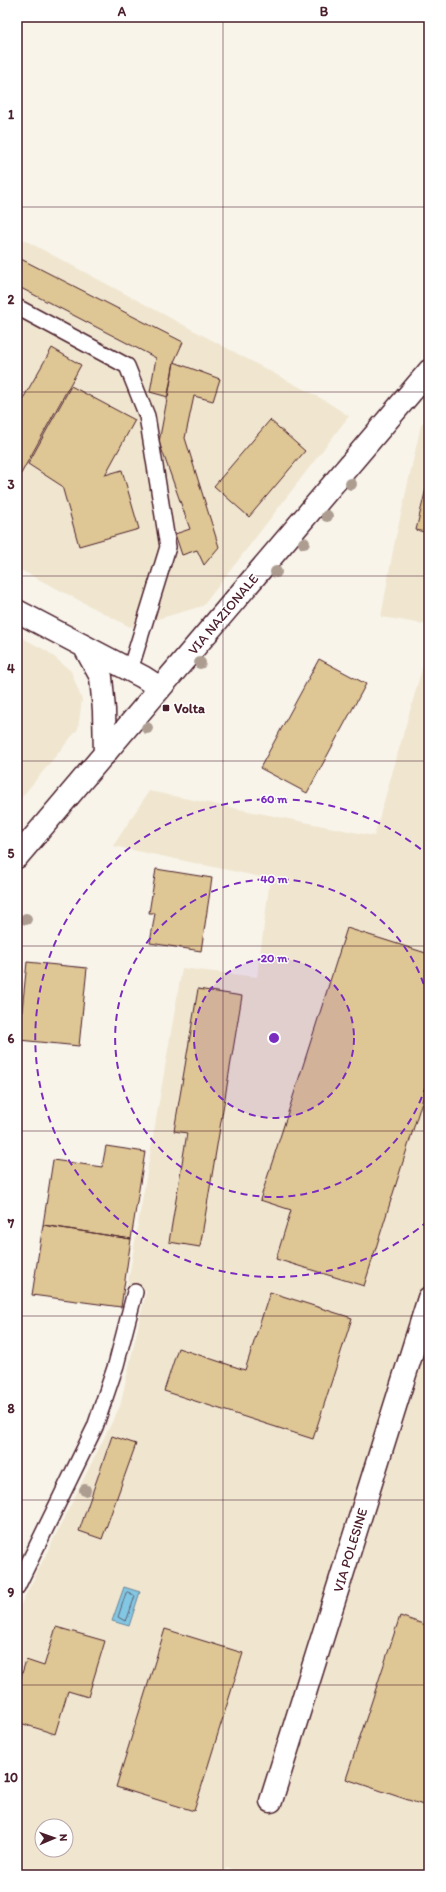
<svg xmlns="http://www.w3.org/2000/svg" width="446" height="1892" font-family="Itim,sans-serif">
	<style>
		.built { fill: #f0e6d0; fill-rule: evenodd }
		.water { fill: #82c7e3; stroke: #6c8499 }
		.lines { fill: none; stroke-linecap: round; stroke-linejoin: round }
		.shore { stroke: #606275; stroke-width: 1 }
		.building { fill: #dec695; stroke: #4a1f2b }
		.service-casing { stroke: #4a1f2b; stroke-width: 18 }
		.minor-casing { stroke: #4a1f2b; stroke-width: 25 }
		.primary-casing { stroke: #4a1f2b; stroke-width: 25 }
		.service { stroke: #fff; stroke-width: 15 }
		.minor { stroke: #fff; stroke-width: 22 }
		.primary { stroke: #fff; stroke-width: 22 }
		.tree { fill: #ad9d91 }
		.grid { fill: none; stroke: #4a1f2b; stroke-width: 1; stroke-opacity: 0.55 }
		.ring { fill: none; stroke: #7b2cbf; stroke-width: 2; stroke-dasharray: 7 5 }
		.poi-dot { fill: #4a1f2b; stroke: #fff; stroke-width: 1.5 }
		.labels { text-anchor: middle; stroke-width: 3; stroke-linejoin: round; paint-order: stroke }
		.street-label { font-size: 14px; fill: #4a1f2b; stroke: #fff }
		.poi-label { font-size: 14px; font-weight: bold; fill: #4a1f2b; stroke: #fff; text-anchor: start }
		.centre { fill: #7b2cbf; stroke: #fff; stroke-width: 2 }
		.ring-label { font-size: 12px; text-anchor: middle; font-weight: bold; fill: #7b2cbf; stroke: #fff; stroke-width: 3; stroke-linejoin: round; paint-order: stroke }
		.neatline { fill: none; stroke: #4a1f2b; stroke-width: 1.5 }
		.grid-label { font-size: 13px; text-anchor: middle; font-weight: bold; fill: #4a1f2b }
	</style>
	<rect width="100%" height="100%" fill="#f8f4ea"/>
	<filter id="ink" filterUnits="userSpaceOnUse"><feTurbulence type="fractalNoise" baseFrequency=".025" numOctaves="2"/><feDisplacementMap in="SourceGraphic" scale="8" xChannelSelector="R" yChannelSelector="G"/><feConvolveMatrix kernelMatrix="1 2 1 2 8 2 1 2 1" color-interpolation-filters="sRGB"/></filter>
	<g filter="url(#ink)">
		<path class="built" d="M17,236L324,400L349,416L203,606L130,627L17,568Z
			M429,415V625L381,617L394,545L421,425Z
			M17,635L47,651L71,671L82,700L78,729L17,803Z
			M429,644V1875H250L226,1868L224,1875H17V1612L120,1406L146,1291L127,1288L182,968L257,977L270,879L113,846L149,791L374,836ZM42,1826H66V1850H42Z"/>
		<path class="water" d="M124,1587L140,1592L129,1626L112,1621Z"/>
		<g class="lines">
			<path class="shore" d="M128,1592L135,1596L127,1619L125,1621L118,1617L126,1593Z"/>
		</g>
		<path class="building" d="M17,257L183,342L174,362L168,397L150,392L156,358L17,286Z
			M52,348L81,365L17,481V409Z
			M174,362L220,379L213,401L194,396L185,438L219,547L204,565L197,550L182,555L175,534L190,529L159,442Z
			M71,386L135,420L105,475L122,470L139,529L79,546L62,486L28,464Z
			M270,420L305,451L249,517L214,486Z
			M429,476V533L416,530Z
			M319,659L366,684L307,793L260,768Z
			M156,869L212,878L201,951L150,943L155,913H149Z
			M347,928L429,954V1079L364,1286L276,1259L291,1210L260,1200Z
			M27,962L87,968L79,1046L19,1040Z
			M198,989L242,996L200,1247L169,1242L187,1133L174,1131Z
			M106,1146L145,1152L131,1239L43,1225L53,1160L102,1167Z
			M43,1225L131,1239L121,1307L32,1295Z
			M270,1292L352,1318L313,1439L164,1391L178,1348L245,1370Z
			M112,1436L136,1444L102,1539L79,1531Z
			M400,1616L429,1626V1807L346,1779Z
			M56,1627L105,1641L88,1697L68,1691L55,1734L17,1722V1690L26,1660L44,1666Z
			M165,1629L243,1653L194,1811L116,1787Z"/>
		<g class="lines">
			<g class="service-casing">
				<path id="service" d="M17,307L127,366L147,416L168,547L130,670
					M17,1587L95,1427L116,1365L135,1292"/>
			</g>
			<g class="minor-casing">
				<path id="minor" d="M17,611L143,677L160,688
					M84,646L101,677L104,710L105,754
					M271,1801L429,1298"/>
			</g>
			<g class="primary-casing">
				<path id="primary" d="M17,857L429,371"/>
			</g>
			<use href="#service" class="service"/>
			<use href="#minor" class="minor"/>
			<use href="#primary" class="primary"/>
		</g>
		<g class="tree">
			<circle cx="351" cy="484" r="6"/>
			<circle cx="327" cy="516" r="6"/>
			<circle cx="304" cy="543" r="6"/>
			<circle cx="276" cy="572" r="6"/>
			<circle cx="200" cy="663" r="6"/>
			<circle cx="147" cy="728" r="6"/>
			<circle cx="26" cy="919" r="6"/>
			<circle cx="85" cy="1490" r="6"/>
		</g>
	</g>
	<path class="grid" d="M223,17V1875M17,207H429M17,392H429M17,576H429M17,761H429M17,946H429M17,1131H429M17,1316H429M17,1500H429M17,1685H429"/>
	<circle cx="274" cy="1038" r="80" fill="#7b2cbf" fill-opacity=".12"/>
	<g class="ring">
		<circle cx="274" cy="1038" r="80"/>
		<path d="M429 1074A159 159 0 1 1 429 1002"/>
		<path d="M428 1221A239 239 0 1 1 428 855"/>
	</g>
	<rect class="poi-dot" x="162" y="704" width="8" height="8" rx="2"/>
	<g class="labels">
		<g class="street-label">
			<text transform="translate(223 614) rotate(-50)" y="5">VIA NAZIONALE</text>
			<text transform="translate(350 1550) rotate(-73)" y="5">VIA POLESINE</text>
		</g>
		<g class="poi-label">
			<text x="174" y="713">Volta</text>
		</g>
	</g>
	<circle cx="274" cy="1038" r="6" class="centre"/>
	<g class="ring-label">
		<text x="274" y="803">60 m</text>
		<text x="274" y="883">40 m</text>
		<text x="274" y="962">20 m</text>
	</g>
	<rect width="446" height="1892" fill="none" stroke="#fff" stroke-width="44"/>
	<g transform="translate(54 1838) rotate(88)"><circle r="19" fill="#ffffff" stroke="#b7a5aa"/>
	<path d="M0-3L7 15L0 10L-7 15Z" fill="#4a1f2b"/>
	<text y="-6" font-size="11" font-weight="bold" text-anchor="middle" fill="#4a1f2b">N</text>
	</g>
	<rect x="22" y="22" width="402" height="1848" class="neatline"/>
	<g class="grid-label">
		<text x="122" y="16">A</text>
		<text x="324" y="16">B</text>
		<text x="11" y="119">1</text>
		<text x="11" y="304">2</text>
		<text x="11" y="489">3</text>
		<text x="11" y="673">4</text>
		<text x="11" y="858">5</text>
		<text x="11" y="1043">6</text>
		<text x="11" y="1228">7</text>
		<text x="11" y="1413">8</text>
		<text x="11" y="1597">9</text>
		<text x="11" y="1782">10</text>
	</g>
</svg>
